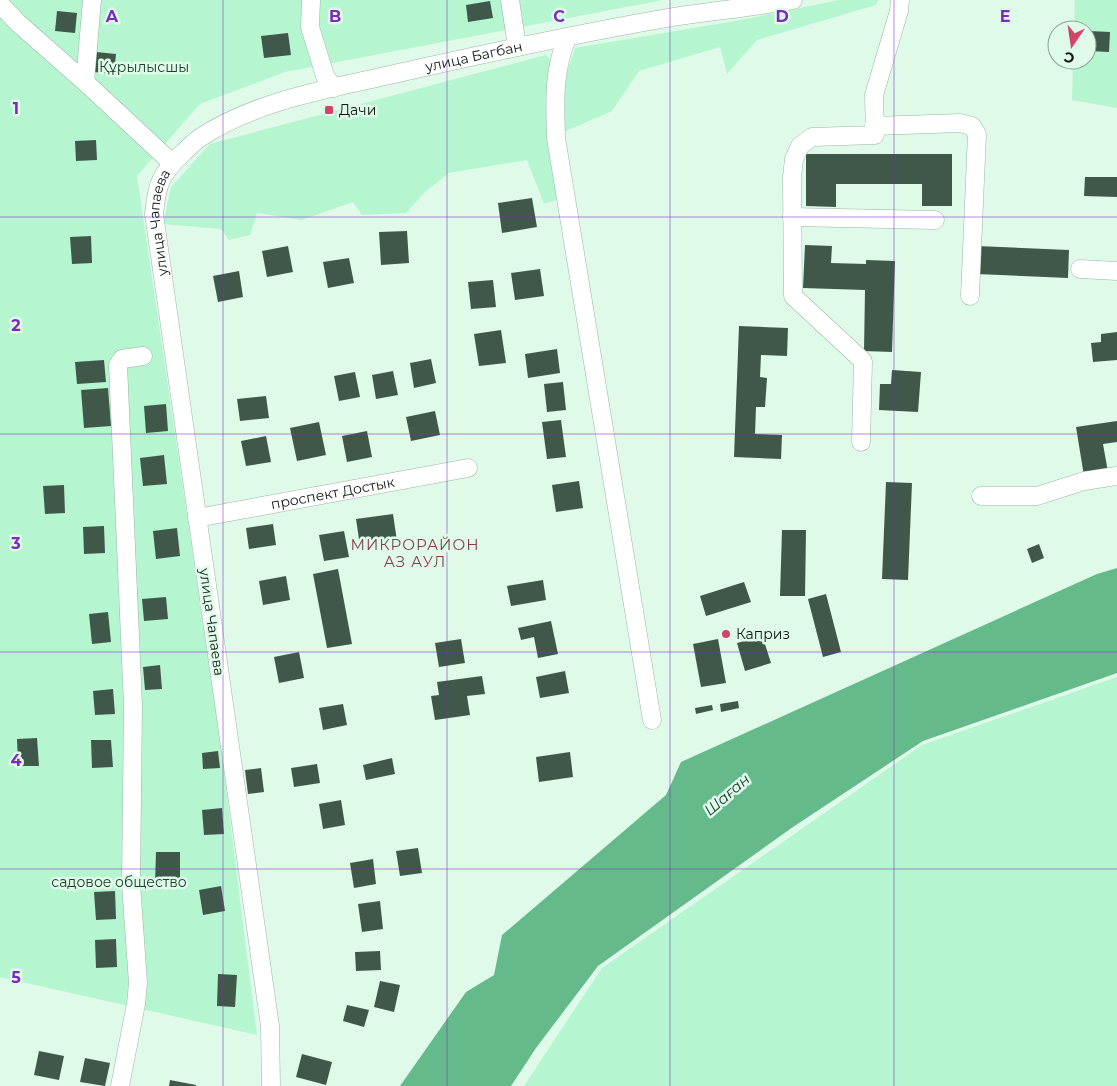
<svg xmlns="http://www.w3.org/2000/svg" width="1117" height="1086" font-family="Montserrat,sans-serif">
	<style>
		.green { fill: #b5f6d0 }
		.water { fill: #65ba8c }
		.building { fill: #40584a }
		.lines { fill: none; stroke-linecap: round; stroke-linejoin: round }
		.minor-casing { stroke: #9bb5a5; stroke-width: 19 }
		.minor { stroke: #fff; stroke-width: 18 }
		.grid { fill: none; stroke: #7b2cbf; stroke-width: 1; stroke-opacity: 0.55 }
		.poi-dot { fill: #d3446a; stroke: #dffae9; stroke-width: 2 }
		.labels { text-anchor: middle; stroke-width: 5; stroke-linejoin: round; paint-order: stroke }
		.street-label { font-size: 14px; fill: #0f1913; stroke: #dffae9 }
		.park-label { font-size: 14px; fill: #1b402d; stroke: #dffae9 }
		.poi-label { font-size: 14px; fill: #0f1913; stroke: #dffae9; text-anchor: start }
		.neighbourhood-label { font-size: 15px; letter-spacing: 1px; fill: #853d4c; stroke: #dffae9 }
		.water-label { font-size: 15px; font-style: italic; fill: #163b28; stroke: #dffae9 }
		.grid-label { font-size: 16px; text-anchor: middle; font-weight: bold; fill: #7b2cbf; stroke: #dffae9; stroke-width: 5; stroke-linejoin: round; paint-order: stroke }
	</style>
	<rect width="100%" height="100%" fill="#dffae9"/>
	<path class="green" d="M0,0H663L285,72L200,104L137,176L219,732L257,1035L0,977Z
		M839,0H878L876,5L757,40L727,74L720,47L639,71L612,111L550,138L562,198L544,204L527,160L449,173L424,193L406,213L362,215L353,202L302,220L257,213L250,235L229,240L221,229L163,224L171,187L210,144L546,55L566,75L575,48L735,21Z
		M1075,0H1117V108L1072,100L1073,60H1087V30H1074Z
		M1117,677V1086H524L602,968L922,745Z"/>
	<path class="water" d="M1117,568V673L923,741L793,827L598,966L536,1048L511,1086H400L466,992L494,975L502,935L666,795L681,762L1097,574Z"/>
	<path class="building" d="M490,1L493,18L468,22L466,5Z
		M57,11L77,13L75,33L55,31Z
		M1089,31L1110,32L1109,52L1089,51Z
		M288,33L291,55L264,58L261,36Z
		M96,52L116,54L114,74L94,72Z
		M96,140L97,160L76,161L75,141Z
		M806,154H952V206H922V184H836V207L806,206Z
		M1085,177H1117V197L1084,196Z
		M532,198L537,227L502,233L498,203Z
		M407,231L409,263L381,265L379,232Z
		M91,236L92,263L72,264L70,237Z
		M805,245L832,246L831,263L866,264V260L895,261L892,352L864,351L865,290L803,288Z
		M288,246L293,272L267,277L262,251Z
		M977,246L1069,250L1068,278L976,274Z
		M349,258L354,283L328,288L323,262Z
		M540,269L544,296L515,300L511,273Z
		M239,271L243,297L218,302L213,276Z
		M493,280L496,307L471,309L468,282Z
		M739,326L788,328L787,356L761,355L760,377L767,378L765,407H756L755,434L782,435L781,459L734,457Z
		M501,330L506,363L479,366L474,334Z
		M1117,332V360L1093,362L1091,343L1101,342V334Z
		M557,349L560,373L528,378L525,354Z
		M431,359L436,383L414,388L410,363Z
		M104,360L106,382L77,384L75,362Z
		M892,370L921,372L918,412L879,410L880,384H891Z
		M393,371L398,395L376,399L372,375Z
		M355,372L360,397L339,401L334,376Z
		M563,382L566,410L547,412L544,384Z
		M108,388L111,426L84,428L81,390Z
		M266,396L269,418L240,421L237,399Z
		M166,404L168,431L146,433L144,406Z
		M435,411L440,435L411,441L406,417Z
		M561,420L566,457L547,459L542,422Z
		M1117,421V442L1103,444L1108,472L1084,476L1076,427Z
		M319,422L326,455L297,461L290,428Z
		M367,431L372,457L347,462L342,436Z
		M266,436L271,462L246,466L241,441Z
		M164,455L167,484L143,486L140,458Z
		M579,481L583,508L556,512L552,485Z
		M886,482L912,483L908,580L882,579Z
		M64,485L65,513L45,514L43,486Z
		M393,514L397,541L360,546L356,519Z
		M273,524L276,545L249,549L246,528Z
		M104,526L105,553L84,554L83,527Z
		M177,528L180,556L156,559L153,531Z
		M782,530H806L805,596H780Z
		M344,531L349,557L324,561L319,535Z
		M1039,544L1044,558L1032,563L1027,549Z
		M338,569L352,644L327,648L313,574Z
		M286,576L290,600L263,605L259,581Z
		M543,580L546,600L511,606L507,586Z
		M744,582L751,602L706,616L700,596Z
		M826,594L841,652L823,657L808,599Z
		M166,597L168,619L144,621L142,599Z
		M108,612L111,642L92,644L89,614Z
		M551,621L558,654L538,658L534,637L521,640L518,628Z
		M756,638L764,641L771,663L745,671L737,643Z
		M461,639L465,663L439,667L435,643Z
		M718,639L726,683L701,687L693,644Z
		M299,652L304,678L279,683L274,657Z
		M160,665L162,689L145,690L143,667Z
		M565,671L569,693L540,698L536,677Z
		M482,676L485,694L467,696L470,715L435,720L431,696L439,695L437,682Z
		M113,689L115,714L95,715L93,691Z
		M738,701L739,708L721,712L720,704Z
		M343,704L347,725L323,730L319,708Z
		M712,705L713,710L696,714L695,708Z
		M37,738L39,766H18L17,739Z
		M91,740H111L113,767L92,768Z
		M218,751L220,768L203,769L202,753Z
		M570,752L573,777L539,782L536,757Z
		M392,758L395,774L366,780L363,765Z
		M317,764L320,783L294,787L291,768Z
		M261,768L264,792L248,794L245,770Z
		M341,800L345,825L323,829L319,804Z
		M222,808L224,834L204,835L202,810Z
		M418,848L422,873L400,876L396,851Z
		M156,852H180V884L155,883Z
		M373,859L376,884L354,888L350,863Z
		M221,886L225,911L203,915L199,890Z
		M115,891L116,919L96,920L94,892Z
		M380,901L383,929L362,932L358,904Z
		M116,939L117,967L96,968L95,940Z
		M380,951L381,970L356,971L355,952Z
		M218,974L237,975L235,1007L217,1006Z
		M380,981L400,985L394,1012L374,1007Z
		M347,1005L369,1010L364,1027L343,1021Z
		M39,1051L64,1056L59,1080L34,1075Z
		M302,1054L332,1062L326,1085L296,1077Z
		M85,1058L110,1063L105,1086L80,1082Z
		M170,1080L196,1085V1086H169Z"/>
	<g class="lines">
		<g class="minor-casing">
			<g id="minor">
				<path d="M311,0L310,27L325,76L334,88"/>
				<path d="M510,0L517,47"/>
				<path d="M0,4L18,23L85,82L172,163"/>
				<path d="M567,38C553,72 555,102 556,138L652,720"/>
				<path d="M85,82L92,0"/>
				<path d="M874,126L960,123L972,126L977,134L970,296"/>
				<path d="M792,217L935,220"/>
				<path d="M1080,269L1117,271"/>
				<path d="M861,442L863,361L793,296L792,177L794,159L800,146L812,137L875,135L874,95L899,11L900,0"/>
				<path d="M981,496H1037L1084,481L1117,476"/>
				<path id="s1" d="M197,518L468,468"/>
				<path d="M120,1086L136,1004L138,983L131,884L133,705L118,365L122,359L143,356"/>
				<path id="s2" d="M271,1086L270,1026L154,214C157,183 161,173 184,152C189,147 195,141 201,137C258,100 329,89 394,74C487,53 579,33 673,17C713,11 753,7 793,0"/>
			</g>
		</g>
		<use href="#minor" class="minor"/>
	</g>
	<path class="grid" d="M223,0V1086M447,0V1086M670,0V1086M894,0V1086M0,217H1117M0,434H1117M0,652H1117M0,869H1117"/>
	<g class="poi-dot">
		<rect x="324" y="105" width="10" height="10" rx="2.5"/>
		<circle cx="726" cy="634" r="5"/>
	</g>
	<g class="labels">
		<g class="street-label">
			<text dy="5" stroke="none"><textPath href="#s2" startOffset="1260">улица Багбан</textPath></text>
			<text dy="5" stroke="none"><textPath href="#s2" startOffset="872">улица Чапаева</textPath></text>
			<text dy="5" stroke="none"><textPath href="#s1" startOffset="138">проспект Достык</textPath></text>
			<text transform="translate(212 622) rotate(82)" y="5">улица Чапаева</text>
		</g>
		<g class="park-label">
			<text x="144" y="72">Құрылысшы</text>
			<text x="119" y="887">садовое общество</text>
		</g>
		<g class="poi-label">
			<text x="339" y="115">Дачи</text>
			<text x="736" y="639">Каприз</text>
		</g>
		<g class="neighbourhood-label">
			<text x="415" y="550">МИКРОРАЙОН<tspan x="415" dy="17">АЗ АУЛ</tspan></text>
		</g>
		<g class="water-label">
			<text transform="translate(727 795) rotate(-41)" y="5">Шаған</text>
		</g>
	</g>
	<g class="grid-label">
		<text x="112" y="22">A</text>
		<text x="335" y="22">B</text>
		<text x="559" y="22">C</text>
		<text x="782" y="22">D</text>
		<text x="1005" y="22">E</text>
		<text x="16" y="114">1</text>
		<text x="16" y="331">2</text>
		<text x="16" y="549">3</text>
		<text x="16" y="766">4</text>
		<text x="16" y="983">5</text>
	</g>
	<g transform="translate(1072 45) rotate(193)"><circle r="24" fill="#dffae9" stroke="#8ca093"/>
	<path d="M0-4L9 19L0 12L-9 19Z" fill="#d3446a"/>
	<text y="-8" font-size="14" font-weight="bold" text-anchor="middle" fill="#0f1913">С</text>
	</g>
</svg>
